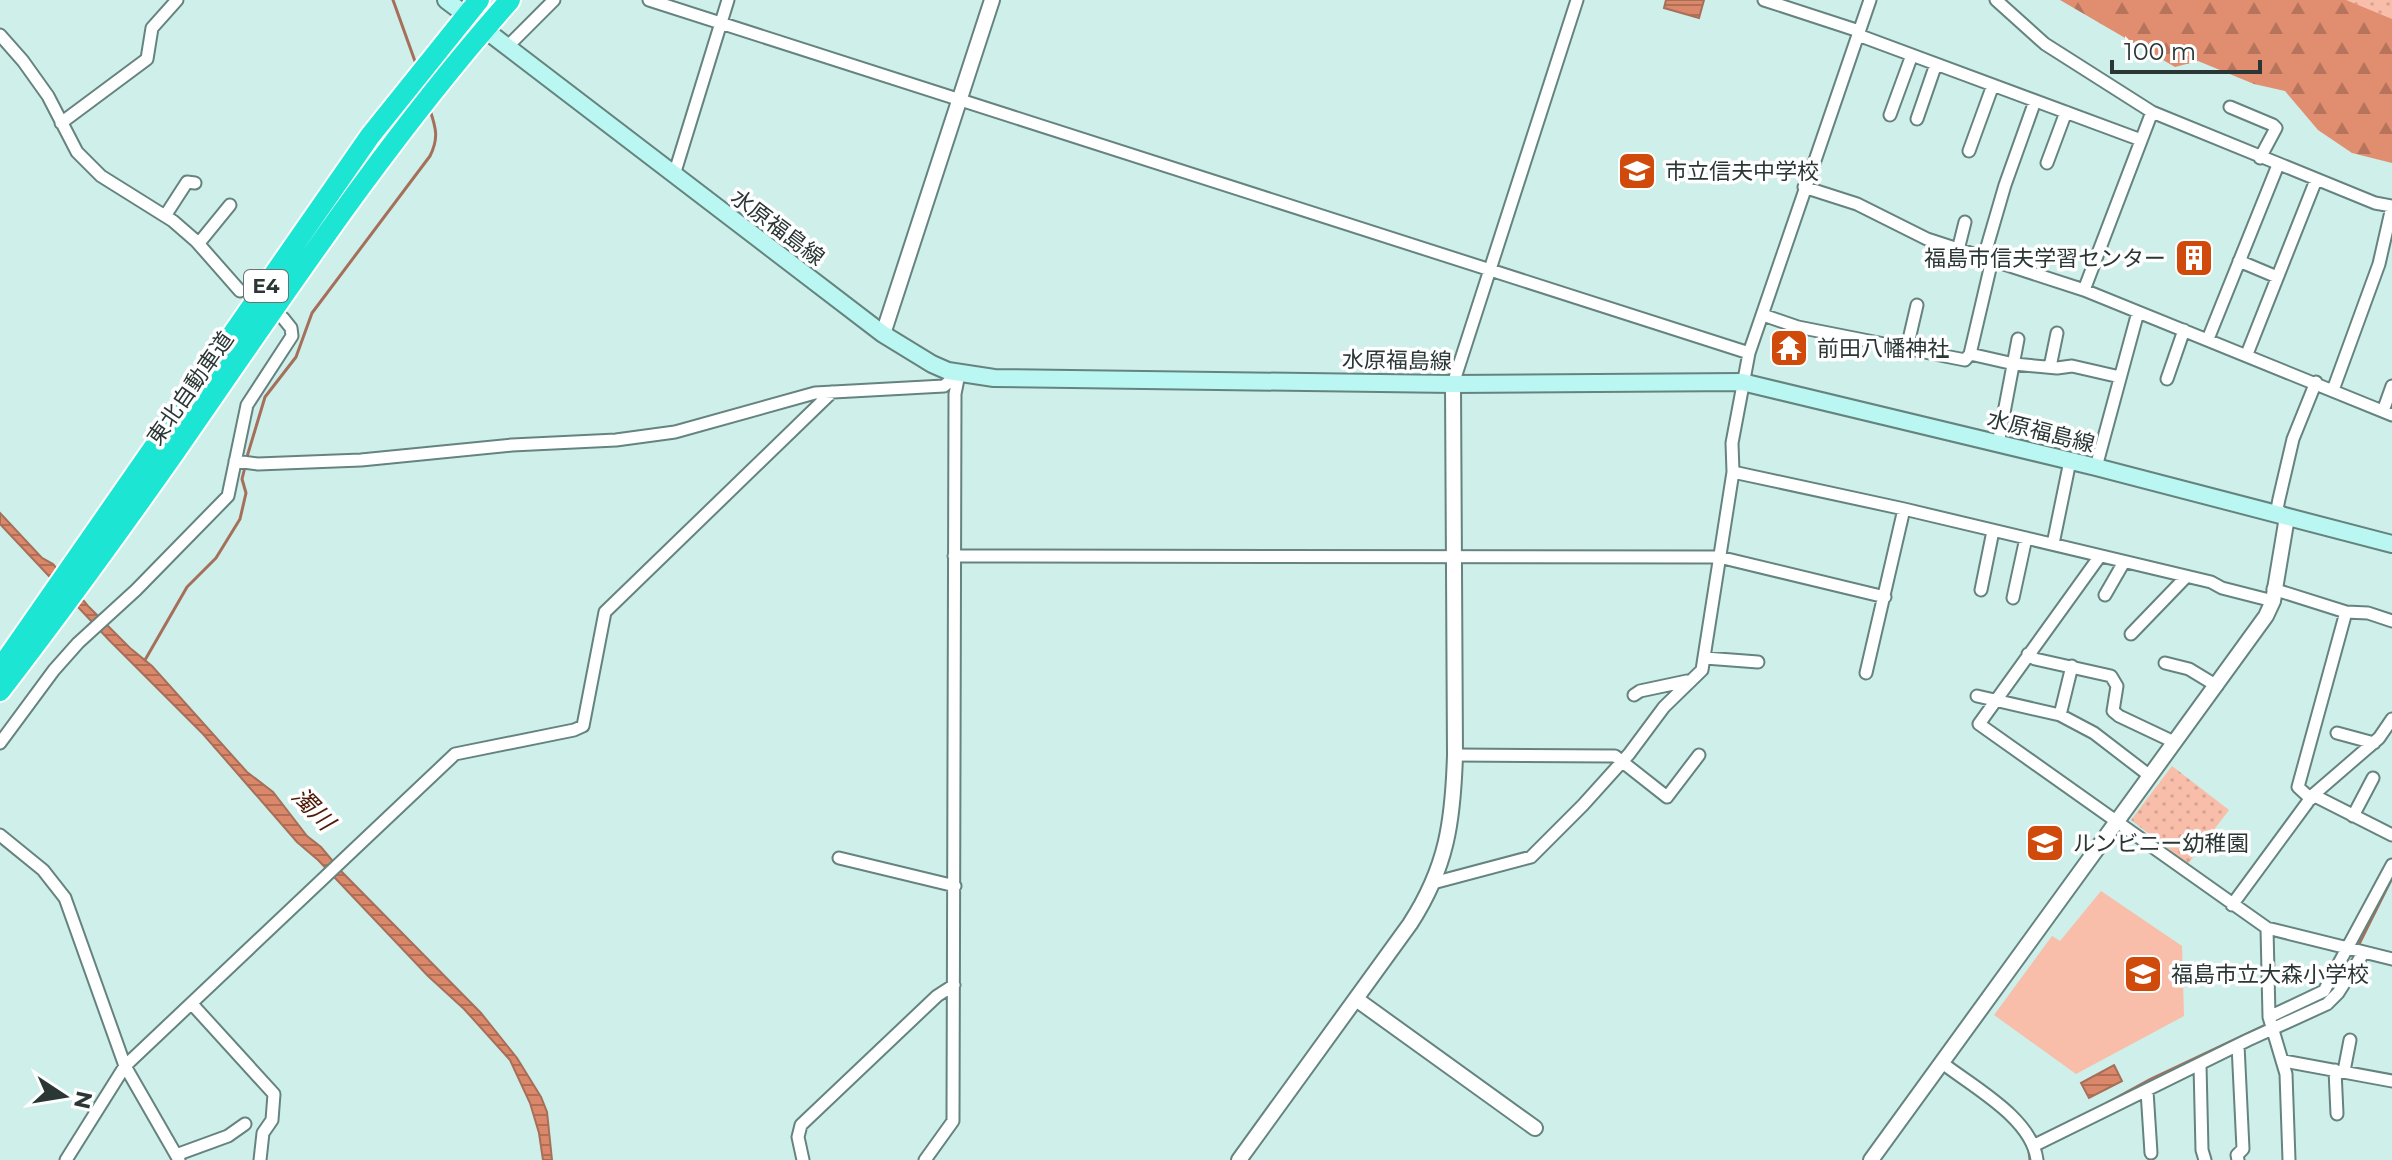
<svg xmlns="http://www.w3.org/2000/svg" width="2392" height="1160" font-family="Montserrat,'Noto Sans JP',sans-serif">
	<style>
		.grass { fill: #f8bea9 }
		.forest { fill: url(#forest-firs) }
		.park { fill: url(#park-dots) }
		.water { fill: url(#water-rules); stroke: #a66f5a; stroke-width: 2 }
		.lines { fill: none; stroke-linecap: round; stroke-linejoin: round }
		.stream { stroke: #a66f5a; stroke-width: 3 }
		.minor-casing { stroke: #65837f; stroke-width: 15 }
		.tertiary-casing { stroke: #65837f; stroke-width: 18 }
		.secondary-casing { stroke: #65837f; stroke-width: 20 }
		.motorway-casing { stroke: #fff; stroke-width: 24 }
		.minor { stroke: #fff; stroke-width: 11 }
		.tertiary { stroke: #fff; stroke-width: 14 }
		.secondary { stroke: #bbf7f2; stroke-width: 16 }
		.motorway { stroke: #1ce5d3; stroke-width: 20 }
		.labels { text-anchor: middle; stroke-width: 7; stroke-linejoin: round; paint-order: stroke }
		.shield { fill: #fff; stroke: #6a7372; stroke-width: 2 }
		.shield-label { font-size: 20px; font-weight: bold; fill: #2a3735 }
		.poi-label { font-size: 22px; fill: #2a3735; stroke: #fff; text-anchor: start }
		.street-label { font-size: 22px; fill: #2a3735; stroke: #fff }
		.water-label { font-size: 24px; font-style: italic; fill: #511c07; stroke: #fff }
	</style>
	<defs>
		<pattern id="forest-firs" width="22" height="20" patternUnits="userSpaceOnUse" patternTransform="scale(2)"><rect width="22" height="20" fill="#e18d6f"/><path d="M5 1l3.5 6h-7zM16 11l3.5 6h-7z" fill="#b7745c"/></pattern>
		<pattern id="park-dots" width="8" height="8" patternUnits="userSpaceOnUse" patternTransform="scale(2)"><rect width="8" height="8" fill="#f8bea9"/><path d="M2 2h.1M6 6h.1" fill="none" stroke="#d5a492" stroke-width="1.8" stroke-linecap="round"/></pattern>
		<pattern id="water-rules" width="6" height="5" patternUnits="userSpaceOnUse" patternTransform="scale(2)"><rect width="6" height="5" fill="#db876a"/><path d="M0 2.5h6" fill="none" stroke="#b26f58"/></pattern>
	</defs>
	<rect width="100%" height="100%" fill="#ceefea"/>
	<path class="grass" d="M2101,891L2182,946L2184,1016L2076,1074L1994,1015L2052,936L2060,941Z"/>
	<path class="forest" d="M2060,0H2392V163L2352,153L2318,130L2285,91L2254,84L2198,61L2175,67Z"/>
	<path class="park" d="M2346,0H2392V19Z
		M2172,766L2229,810L2188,864L2131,820Z"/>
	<path class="water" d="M1666,0H1704L1699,18L1664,8Z
		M0,513L42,558L53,564L88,606L130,648L152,666L247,772L273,792L307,836L321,847L341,871L481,1013L517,1058L541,1097L547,1112L552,1160H543L539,1133L530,1103L510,1060L464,1009L428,976L318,860L297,842L203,734L109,640L0,524Z
		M2114,1065L2122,1081L2089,1098L2081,1083Z"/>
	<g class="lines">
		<path class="stream" d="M393,0L416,64
			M246,460L265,397L296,357L312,313L430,156C439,138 436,128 430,110
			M145,660L187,587L216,558L240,519L246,493L242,479L245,467
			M2358,946L2392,878
			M2107,1103L2151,1079L2323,998L2335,987
			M2029,1151L2030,1160"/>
		<g class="minor-casing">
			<path id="minor" d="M649,0L1749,353
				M1764,0L1859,31
				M1996,0L2045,44L2152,112L2375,203L2392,206
				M0,35L23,61L48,96L77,152L101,176L173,221L196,241L240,291
				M1858,35L2141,140
				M507,47L554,0
				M2230,107L2273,125L2276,128L2260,158
				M1890,115L1912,55
				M1917,119L1936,64
				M61,123L147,59L152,28L177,0
				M1969,151L1993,85
				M2047,163L2066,112
				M674,175L728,0
				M1804,187L1857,204L1927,239L2084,290L2392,415
				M165,216L187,182L195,183
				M199,243L230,205
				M1958,250L1965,222
				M1984,257L2005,185L2035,101
				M2239,261L2277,277
				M2084,290L2152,112
				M1763,315L1798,327L1965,360L1970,354L1992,260
				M2208,339L2278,165
				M1907,348L1917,305
				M1970,354L2014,364L2057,368L2072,366L2120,377
				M2247,354L2316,180
				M2050,367L2057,333
				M2167,379L2184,330
				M1453,384L1577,0
				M2333,390L2379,264L2392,207
				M2383,411L2392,386
				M1998,444L2018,339
				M235,461L258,464L361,460L512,445L616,440L675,432L815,393L944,386L958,374
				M2096,467L2138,312
				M1733,472L1904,509L2211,582L2222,588L2273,601
				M2286,516L2277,509L2279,499L2293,439L2316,382
				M2053,544L2070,461
				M954,556L1719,557L1885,597
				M2100,556L1979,724L2267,928L2392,959
				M2273,589L2346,612L2368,613L2392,621
				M1981,590L1993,531
				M2105,595L2124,562
				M2013,598L2026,538
				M2131,634L2186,577
				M2028,654L2035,659L2111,676L2117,686L2113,711L2119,716L2174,742
				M1705,658L1758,662
				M2165,663L2189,669L2217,686
				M1866,673L1904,509
				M1634,695L1640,691L1687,681
				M1977,696L2060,715L2094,733L2150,776
				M2060,715L2072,666
				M2337,733L2374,743
				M0,743L54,670L78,643L136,590L228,496L247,405L292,336L291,328L283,318
				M1455,755L1615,756L1667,797L1699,755
				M2313,795L2392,835
				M2311,799L2298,787L2346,612
				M2353,816L2373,778
				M0,835L43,870L65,898L125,1066L179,1160
				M839,858L955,886
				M1433,883L1531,857L1583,805L1629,754L1664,707L1702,670L1733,472L1732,443L1749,353L1870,0
				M2232,905L2313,795L2379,738L2392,719
				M2267,928L2269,1017L2286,1074L2289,1160
				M192,1004L274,1094L272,1120L263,1133L260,1160
				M2269,1017L2324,991L2392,865
				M2284,1061L2392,1081
				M1941,1062C1973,1087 2032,1118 2037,1160
				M2200,1065L2202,1150L2205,1160
				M2335,1070L2337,1114
				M2344,1071L2350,1040
				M2147,1091L2151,1153
				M2035,1145L2248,1040L2327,1004L2338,993L2364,952
				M176,1155L228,1136L245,1124
				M66,1160L125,1066L455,754L574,730L583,726L605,612L832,392
				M803,1160L798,1137L801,1125L937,996L954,985
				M925,1160L953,1121L955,394L959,374
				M2238,1160L2237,1155L2243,1149L2238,1045"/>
		</g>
		<g class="tertiary-casing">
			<path id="tertiary" d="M883,334L992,0
				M1356,999L1535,1128
				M1239,1160L1410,924C1447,867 1453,821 1455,755L1453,384
				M1871,1160L2266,616L2273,601L2287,517"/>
		</g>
		<g class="secondary-casing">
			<path id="secondary" d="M446,0L462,12
				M492,35L883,334L932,364L948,371L994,378L1453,384L1742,382L2096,467L2392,544"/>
		</g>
		<g class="motorway-casing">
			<path id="motorway" d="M2,666L370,136L479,0
				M0,691C60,613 118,533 175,452C282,298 385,141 510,0"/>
		</g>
		<use href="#minor" class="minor"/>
		<use href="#tertiary" class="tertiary"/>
		<use href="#secondary" class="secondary"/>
		<use href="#motorway" class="motorway"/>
	</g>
	<defs>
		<g id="school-square" transform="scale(2)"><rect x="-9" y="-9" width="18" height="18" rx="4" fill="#d04b0b" stroke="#fff"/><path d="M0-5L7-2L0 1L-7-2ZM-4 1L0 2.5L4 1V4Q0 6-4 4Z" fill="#fff"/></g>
		<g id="building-square" transform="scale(2)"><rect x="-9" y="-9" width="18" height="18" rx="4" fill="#d04b0b" stroke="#fff"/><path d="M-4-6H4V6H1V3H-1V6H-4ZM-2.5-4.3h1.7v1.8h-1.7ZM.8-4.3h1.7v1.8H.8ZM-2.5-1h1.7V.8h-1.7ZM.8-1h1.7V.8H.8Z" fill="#fff"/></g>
		<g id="temple-square" transform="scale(2)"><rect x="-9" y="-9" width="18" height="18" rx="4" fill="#d04b0b" stroke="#fff"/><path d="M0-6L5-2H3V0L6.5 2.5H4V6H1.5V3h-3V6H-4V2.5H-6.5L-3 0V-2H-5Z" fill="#fff"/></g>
	</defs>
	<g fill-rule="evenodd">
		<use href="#school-square" x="1637" y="171"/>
		<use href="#building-square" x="2194" y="258"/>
		<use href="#temple-square" x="1789" y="348"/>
		<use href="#school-square" x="2045" y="843"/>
		<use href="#school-square" x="2143" y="974"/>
	</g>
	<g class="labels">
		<rect class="shield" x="244" y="270" width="44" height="32" rx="6"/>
		<g class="shield-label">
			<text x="266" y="293">E4</text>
		</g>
		<g class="poi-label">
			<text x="1665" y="179">市立信夫中学校</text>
			<text x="2166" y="266" text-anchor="end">福島市信夫学習センター</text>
			<text x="1817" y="356">前田八幡神社</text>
			<text x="2073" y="851">ルンビニー幼稚園</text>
			<text x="2171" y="982">福島市立大森小学校</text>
		</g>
		<g class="street-label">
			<text transform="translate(778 227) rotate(37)" y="8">水原福島線</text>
			<text transform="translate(1397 360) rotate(1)" y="8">水原福島線</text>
			<text transform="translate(190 388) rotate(-55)" y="8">東北自動車道</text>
			<text transform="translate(2041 431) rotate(14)" y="8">水原福島線</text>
		</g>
		<g class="water-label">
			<text transform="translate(313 809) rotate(46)" y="8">濁川</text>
		</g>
	</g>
	<g transform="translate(64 1096) rotate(102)" stroke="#ffffff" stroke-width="6" paint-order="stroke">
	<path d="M0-6L14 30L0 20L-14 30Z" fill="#2a3735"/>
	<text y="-12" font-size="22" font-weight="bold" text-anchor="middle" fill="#2a3735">N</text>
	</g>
	<path d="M2112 60v12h148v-12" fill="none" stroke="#2a3735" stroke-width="4"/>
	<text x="2124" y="60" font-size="24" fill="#2a3735" stroke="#ffffff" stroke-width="6" paint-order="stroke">100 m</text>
</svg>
